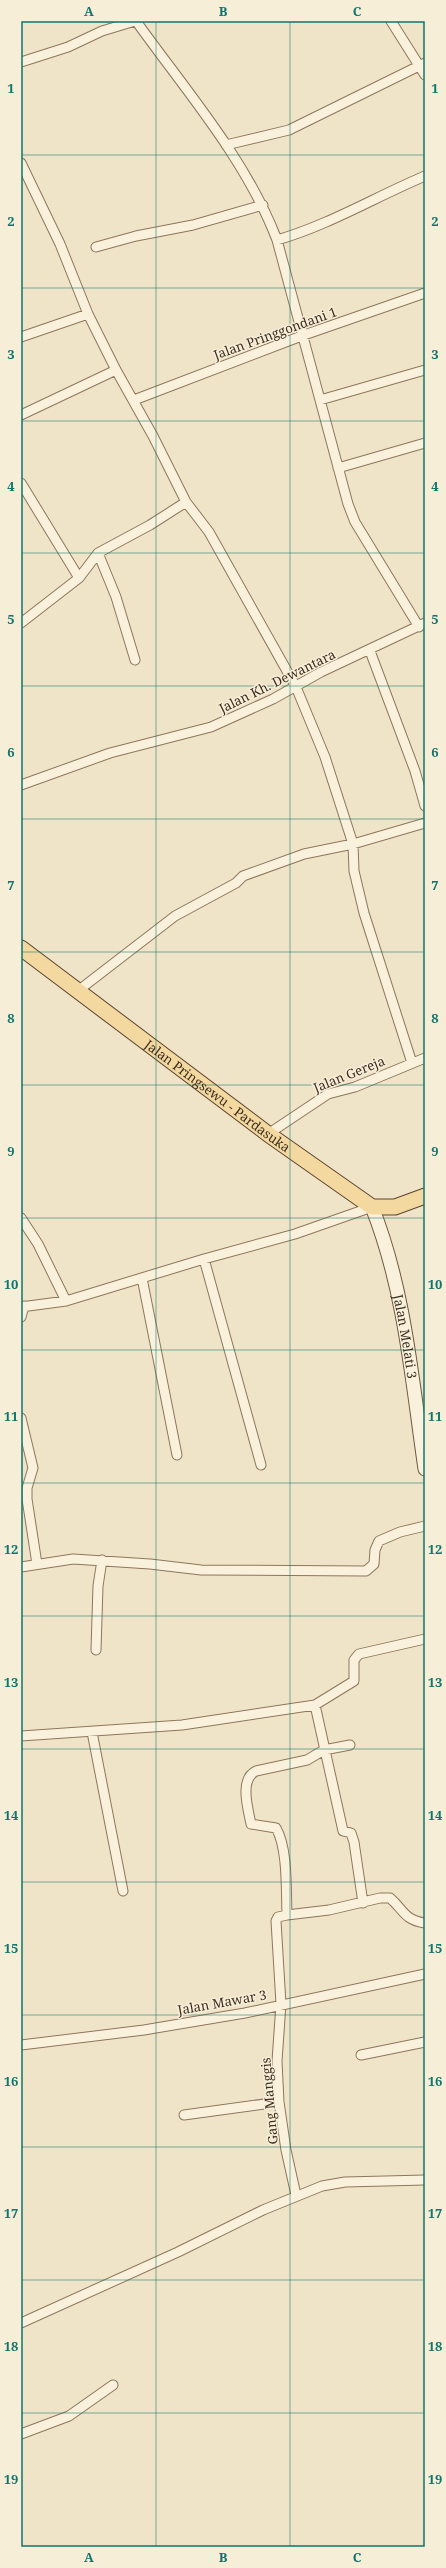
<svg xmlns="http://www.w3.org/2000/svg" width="446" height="2568" font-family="'Noto Serif',serif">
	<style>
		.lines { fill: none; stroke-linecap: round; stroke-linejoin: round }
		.street-casing { stroke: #8d765c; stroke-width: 11 }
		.secondary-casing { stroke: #6f573f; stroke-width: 15 }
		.primary-casing { stroke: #5b4430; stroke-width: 17 }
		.street { stroke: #faf1dc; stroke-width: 9 }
		.secondary { stroke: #faf1dc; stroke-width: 13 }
		.primary { stroke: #f3d9a0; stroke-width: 15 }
		.grid { fill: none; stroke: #0f766e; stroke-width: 1; stroke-opacity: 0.55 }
		.labels { text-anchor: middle; stroke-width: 3; stroke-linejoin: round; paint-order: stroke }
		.street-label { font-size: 13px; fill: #3d2e20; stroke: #f7eed8 }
		.neatline { fill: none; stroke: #0f766e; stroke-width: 1.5 }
		.grid-label { font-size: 13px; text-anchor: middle; font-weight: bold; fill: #0f766e }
	</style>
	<rect width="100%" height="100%" fill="#f0e4c8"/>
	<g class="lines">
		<g class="street-casing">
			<path id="street" d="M136,21C186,91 246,159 277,240L348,504L355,522L419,627
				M391,21L425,75
				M21,62L68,47L102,31L135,21
				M226,145L289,130L425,63
				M21,163L60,244L88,314L116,370L153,436L186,502L209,532L296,687L325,757L353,844L354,871L364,913L412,1063
				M277,240C329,225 375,197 425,176
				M96,247L136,236L193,225L263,205
				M21,337L88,314
				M134,400L304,335L425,293
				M320,400L425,370
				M21,415L116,370
				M338,468L425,443
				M21,483L79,578
				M98,553L116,597L135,660
				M21,623L79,578L98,553L150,525L186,502
				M370,651L415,771L425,806
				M21,785L110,753L211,727L273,699L321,672L425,623
				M79,990L175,916L236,883L243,876L304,854L353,844L425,823
				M268,1134L328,1094L355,1087L425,1058
				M21,1218L38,1244L66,1301
				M204,1259L261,1465
				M142,1278L177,1455
				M21,1307L66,1301L204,1259L295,1234L372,1207
				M21,1317L24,1306
				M21,1418L33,1468L27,1488V1499L37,1564
				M21,1567L73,1559L150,1564L201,1570L366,1571L374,1564L375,1550L379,1541L400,1532L425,1526
				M96,1650L98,1586L102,1560
				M315,1705L343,1831L351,1833L354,1842L363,1903
				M92,1732L123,1891
				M21,1736L182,1725L315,1705L354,1681V1660L359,1654L425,1639
				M287,1915C286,1891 288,1848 276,1828L251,1824C248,1809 239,1779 256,1771L307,1760L324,1750L350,1745
				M21,2045L144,2030L245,2013L425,1974
				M361,2055L425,2042
				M184,2115L279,2102
				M296,2195L286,2150L279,2102L277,2061L281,2004L276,1921L278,1917L287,1915L329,1910L380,1898H390C404,1910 404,1920 425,1923
				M21,2323L178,2252L263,2210L322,2186L345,2182L425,2180
				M21,2434L69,2416L113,2385"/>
		</g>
		<g class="secondary-casing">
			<g id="secondary">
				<path id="s1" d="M372,1207C405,1290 412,1381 425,1469"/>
			</g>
		</g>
		<g class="primary-casing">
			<g id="primary">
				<path id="s2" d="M21,948L268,1134L372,1207H395L425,1196"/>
			</g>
		</g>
		<use href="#street" class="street"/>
		<use href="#secondary" class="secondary"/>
		<use href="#primary" class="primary"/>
	</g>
	<path class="grid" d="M156,21V2547M290,21V2547M21,155H425M21,288H425M21,421H425M21,553H425M21,686H425M21,819H425M21,952H425M21,1085H425M21,1218H425M21,1350H425M21,1483H425M21,1616H425M21,1749H425M21,1882H425M21,2015H425M21,2147H425M21,2280H425M21,2413H425"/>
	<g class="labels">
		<g class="street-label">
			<text transform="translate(275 333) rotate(-20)" y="5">Jalan Pringgondani 1</text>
			<text transform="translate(277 681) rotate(-26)" y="5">Jalan Kh. Dewantara</text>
			<text transform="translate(349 1074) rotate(-22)" y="5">Jalan Gereja</text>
			<text dy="5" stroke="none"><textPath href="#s2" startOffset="246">Jalan Pringsewu - Pardasuka</textPath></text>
			<text dy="5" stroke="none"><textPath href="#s1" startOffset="134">Jalan Melati 3</textPath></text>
			<text transform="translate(222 2002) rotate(-10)" y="5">Jalan Mawar 3</text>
			<text transform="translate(269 2101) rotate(-95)" y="5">Gang Manggis</text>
		</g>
	</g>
	<rect width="446" height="2568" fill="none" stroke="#f7eed8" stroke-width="44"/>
	<rect x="22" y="22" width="402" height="2524" class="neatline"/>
	<g class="grid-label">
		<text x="89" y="16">A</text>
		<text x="223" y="16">B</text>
		<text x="357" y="16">C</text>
		<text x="11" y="93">1</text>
		<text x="435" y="93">1</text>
		<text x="11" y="226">2</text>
		<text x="435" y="226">2</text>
		<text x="11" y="359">3</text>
		<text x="435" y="359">3</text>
		<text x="11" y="491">4</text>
		<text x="435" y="491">4</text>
		<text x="11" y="624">5</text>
		<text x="435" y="624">5</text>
		<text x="11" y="757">6</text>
		<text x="435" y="757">6</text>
		<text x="11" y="890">7</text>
		<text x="435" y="890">7</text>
		<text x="11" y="1023">8</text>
		<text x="435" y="1023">8</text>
		<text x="11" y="1156">9</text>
		<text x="435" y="1156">9</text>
		<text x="11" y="1289">10</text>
		<text x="435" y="1289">10</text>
		<text x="11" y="1421">11</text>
		<text x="435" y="1421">11</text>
		<text x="11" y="1554">12</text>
		<text x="435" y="1554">12</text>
		<text x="11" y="1687">13</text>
		<text x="435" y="1687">13</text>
		<text x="11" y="1820">14</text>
		<text x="435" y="1820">14</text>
		<text x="11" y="1953">15</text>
		<text x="435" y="1953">15</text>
		<text x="11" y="2086">16</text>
		<text x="435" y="2086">16</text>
		<text x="11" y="2218">17</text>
		<text x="435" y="2218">17</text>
		<text x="11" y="2351">18</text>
		<text x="435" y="2351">18</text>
		<text x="11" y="2484">19</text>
		<text x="435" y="2484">19</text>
		<text x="89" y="2562">A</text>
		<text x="223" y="2562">B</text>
		<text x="357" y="2562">C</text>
	</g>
</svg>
